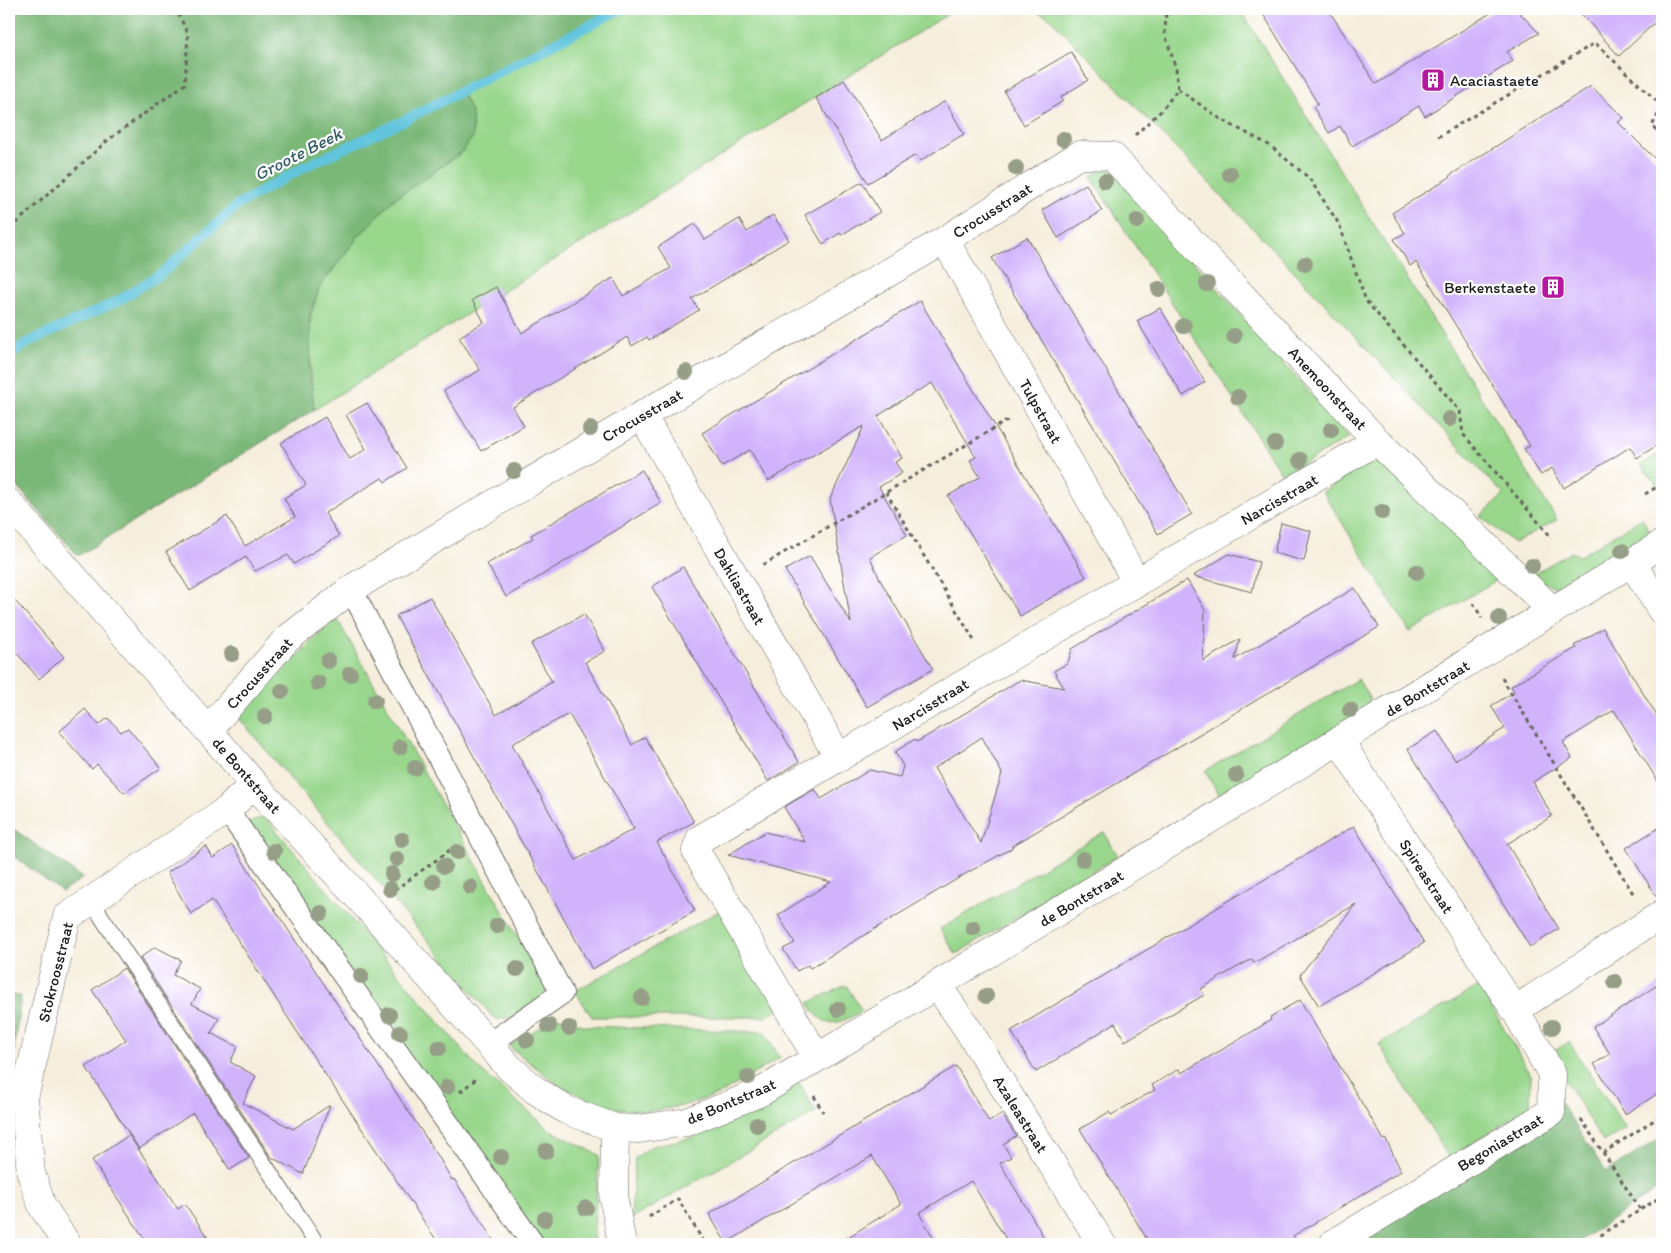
<svg xmlns="http://www.w3.org/2000/svg" width="1671" height="1253" font-family="Itim,sans-serif">
	<style>
		.green { fill: #99d78d; stroke: #5a7a54 }
		.forest { fill: #7ab878; stroke: #4b6a4a }
		.lines { fill: none; stroke-linecap: round; stroke-linejoin: round }
		.stream { stroke: #60c5dd; stroke-width: 10 }
		.building { fill: #d1b3fc; fill-rule: evenodd }
		.service-casing { stroke: #68665f; stroke-width: 17 }
		.pedestrian-casing { stroke: #68665f; stroke-width: 24 }
		.minor-casing { stroke: #68665f; stroke-width: 29 }
		.path { stroke: #68665f; stroke-width: 3; stroke-dasharray: 4 4; stroke-linecap: butt }
		.service { stroke: #fff; stroke-width: 15 }
		.pedestrian { stroke: #fff; stroke-width: 22 }
		.minor { stroke: #fff; stroke-width: 28 }
		.tree { fill: #969e88 }
		.labels { text-anchor: middle; stroke-width: 4.5; stroke-linejoin: round; paint-order: stroke }
		.poi-label { font-size: 16px; fill: #1c1c1c; stroke: #fff; text-anchor: start }
		.street-label { font-size: 16px; fill: #1c1c1c; stroke: #fff }
		.water-label { font-size: 18px; font-style: italic; fill: #376069; stroke: #fff }
	</style>
	<rect width="100%" height="100%" fill="#fff"/>
	<filter id="ink" filterUnits="userSpaceOnUse"><feTurbulence type="fractalNoise" baseFrequency=".02" numOctaves="2"/><feDisplacementMap in="SourceGraphic" scale="10" xChannelSelector="R" yChannelSelector="G"/><feConvolveMatrix kernelMatrix="1 2 1 2 8 2 1 2 1" color-interpolation-filters="sRGB"/></filter>
	<filter id="wash" filterUnits="userSpaceOnUse"><feTurbulence type="fractalNoise" baseFrequency=".0096" numOctaves="4" result="noise"/><feDisplacementMap in="SourceGraphic" scale="20" xChannelSelector="R" yChannelSelector="G"/><feGaussianBlur stdDeviation="1.12" result="paint"/><feColorMatrix in="noise" values="0 0 0 0 0 0 0 0 0 0 0 0 0 0 0 0 0 1.4 0 .05"/><feComposite in="paint" operator="in"/></filter>
	<g filter="url(#wash)">
		<rect width="100%" height="100%" fill="#f6eedc"/>
		<path class="green" d="M613,9H956L314,410L310,370V317L319,288L358,237L393,200L462,152L472,114L460,88Z
			M1032,9H1240L1557,520L1514,543L1480,516L1504,495L1292,269L1050,18Z
			M1109,167L1349,437L1283,476L1091,177Z
			M1662,452V491L1641,465Z
			M1383,461L1500,578L1410,632L1323,492L1360,467Z
			M1642,518L1652,535L1573,587H1555L1545,583L1534,574L1571,552L1580,556Z
			M336,617L547,989L540,1003L515,1016L498,1020L492,1016L237,716Z
			M1358,679L1374,706L1220,797L1205,771Z
			M265,817L478,1068L550,1130L599,1155L593,1244H537L247,822Z
			M1104,832L1118,856L956,954L940,929Z
			M721,910L782,1008L765,1017H592L575,991Z
			M846,985L862,1011C837,1025 825,1031 808,1003Z
			M1479,986L1531,1075L1530,1107L1449,1158L1379,1044Z
			M557,1017L586,1026L764,1032L780,1058L720,1094L682,1106L650,1111L616,1109L588,1099L558,1085L509,1046Z
			M1569,1042L1626,1129L1603,1142L1549,1054Z
			M799,1082L816,1112L631,1219L635,1158L652,1146L691,1138Z"/>
		<path class="forest" d="M9,9H615L460,88L472,114L473,137L462,152L393,200L358,237L319,288L310,317V370L314,410L78,556L9,477Z
			M9,826L83,878L62,892L9,853Z
			M9,995L21,996L9,1084Z
			M1555,1094L1606,1172L1662,1137V1186L1575,1244H1354Z"/>
		<g class="lines">
			<path class="stream" d="M9,356L25,344L118,301L162,273L239,204L304,167L403,121L621,9"/>
		</g>
		<g id="blocks">
			<path class="building" d="M1260,9H1328L1376,84L1497,9H1516L1539,33L1507,52L1513,61L1425,116L1419,106L1352,146L1340,126L1329,133L1313,107L1318,104Z
				M1577,9H1662V16L1619,56Z
				M1071,52L1088,80L1061,97L1063,101L1024,125L1004,91Z
				M844,80L882,140L945,101L964,134L920,161L916,155L868,183L816,98Z
				M1591,86L1624,118L1618,122L1662,166V442L1637,458L1630,447L1564,488L1552,468L1541,475L1524,449L1530,446L1429,282L1416,262L1410,266L1394,239L1405,233L1392,213L1450,177L1449,176Z
				M862,182L880,212L841,235L840,233L823,244L805,215Z
				M1086,184L1102,211L1058,238L1042,210Z
				M773,215L789,240L692,299L699,310L649,340L647,337L632,346L627,337L513,407L524,426L481,451L444,391L480,370L459,337L484,322L472,300L496,287L522,333L613,278L623,296L671,268L658,247L695,224L705,240L739,219L747,232Z
				M1027,237L1192,514L1158,534L992,258Z
				M920,301L1086,577L1020,616L948,496L980,477L970,460L976,457L932,383L904,399L878,416L902,458L895,462L902,473L879,487L907,535L870,557L880,580L933,669L867,707L785,570L810,556L851,623L830,499L864,426L768,481L750,450L722,466L702,433Z
				M1160,308L1205,382L1183,396L1137,321Z
				M367,403L407,468L385,482L382,478L325,513L339,536L294,564L288,555L255,571L246,557L190,591L166,552L227,516L245,546L295,517L284,498L306,485L281,443L325,417L350,459L366,449L346,415Z
				M642,470L661,503L506,597L487,564L533,538L531,535Z
				M1281,523L1311,531L1304,561L1274,553Z
				M1229,554L1259,562L1252,592L1193,576Z
				M683,567L799,762L768,781L652,587Z
				M1187,580L1205,610L1203,661L1240,639L1235,659L1355,588L1379,627L1012,846V848L967,873L810,968L808,965L797,971L783,949L795,943L778,915L831,882L728,855L765,832L805,842L784,807L815,789L821,799L870,770L900,777L903,766L895,752L915,739L917,742L1020,680L1064,688L1054,671L1068,663L1072,649ZM982,737L1002,773L981,843L934,768Z
				M9,594L64,657L39,679L9,644Z
				M430,597L496,715L552,682L531,644L584,614L605,651L585,662L632,745L645,737L694,822L657,842L695,911L592,969L396,616ZM569,714L634,829L576,860L512,744Z
				M1603,628L1662,724V788L1614,710L1563,742L1572,758L1533,782L1552,816L1507,844L1559,929L1530,947L1408,749L1437,731L1455,760L1505,728L1491,706L1514,692L1511,686L1576,648L1574,646Z
				M85,709L99,725L108,718L121,732L128,728L161,768L124,793L97,764L92,769L59,732Z
				M1354,826L1424,943L1319,1006L1300,975L1356,904L1254,963L1252,959L1227,973L1201,989L1204,995L1125,1041L1115,1023L1036,1072L1011,1031Z
				M1662,826V899H1658L1626,848Z
				M232,845L438,1156L452,1180L454,1179L496,1244H439L307,1047L212,900L191,914L167,873L206,846L213,858Z
				M155,947L181,960L173,975L200,989L192,1004L219,1018L211,1033L238,1047L230,1062L256,1076L243,1103L293,1129L330,1105L303,1174L271,1157L140,958Z
				M124,968L249,1158L230,1170L193,1113L139,1149L86,1067L126,1040L92,990Z
				M1662,982V1091L1625,1114L1594,1064L1610,1054L1593,1027Z
				M1300,1000L1384,1140L1386,1139L1401,1171L1293,1236L1298,1244H1150L1080,1129L1109,1112L1111,1115L1155,1090L1152,1085L1179,1069L1181,1073L1232,1044L1271,1020L1270,1017Z
				M956,1066L989,1122L1002,1114L1016,1136L1003,1144L1011,1157L1000,1163L1048,1244H1009L971,1181L919,1213L937,1244H837L901,1204L872,1156L726,1243L709,1214Z
				M129,1135L178,1209L185,1204L212,1244H148L92,1160Z"/>
		</g>
	</g>
	<g filter="url(#ink)">
		<use href="#blocks" fill-opacity="0" stroke="#68665f" stroke-width="1"/>
		<g class="lines">
			<g class="service-casing">
				<path id="service" d="M91,901L317,1244"/>
			</g>
			<g class="pedestrian-casing">
				<path id="pedestrian" d="M351,589L562,993L489,1044
					M227,810L533,1244"/>
			</g>
			<g class="minor-casing">
				<path id="minor" d="M945,240L1137,583
					M642,415L839,758
					M9,503L208,730L254,784L369,909L509,1067L535,1090L566,1110L615,1128L639,1129L687,1122L761,1092L1662,544
					M1632,563L1662,611
					M208,730L286,640L351,589L642,415L945,240L1079,155L1112,156L1377,441L1553,611
					M937,985L967,1028L1102,1244
					M1515,1010L1662,914
					M817,1058L696,851L700,839L1377,441
					M615,1128L614,1200L622,1244
					M67,1244L42,1206L31,1173L24,1098L67,917L227,810L254,784
					M1333,1244L1551,1112L1552,1074L1515,1010L1368,786L1340,741"/>
			</g>
			<path class="path" d="M1178,89L1222,120L1269,145L1309,178L1339,224L1366,301L1460,411L1463,434L1552,538
				M1662,107L1652,126L1662,136
				M1135,135L1161,111L1178,89L1176,69L1165,34L1166,9
				M1438,137L1595,43L1662,106
				M9,227L14,225L108,140L185,84L188,34L176,9
				M886,492L975,642
				M1645,494L1662,484
				M763,565L1010,419
				M1473,603L1482,618
				M1502,678L1634,895
				M395,890L454,847
				M460,1092L476,1079
				M814,1096L823,1112
				M1581,1119L1640,1209
				M1603,1153L1662,1115
				M649,1217L678,1199L705,1244
				M1587,1244L1662,1196"/>
			<use href="#service" class="service"/>
			<use href="#pedestrian" class="pedestrian"/>
			<use href="#minor" class="minor"/>
		</g>
		<g class="tree">
			<circle cx="1063" cy="139" r="8"/>
			<circle cx="1016" cy="168" r="8"/>
			<circle cx="1230" cy="174" r="8"/>
			<circle cx="1105" cy="181" r="8"/>
			<circle cx="1137" cy="221" r="8"/>
			<circle cx="1305" cy="264" r="8"/>
			<circle cx="1207" cy="284" r="8"/>
			<circle cx="1159" cy="289" r="8"/>
			<circle cx="1184" cy="326" r="8"/>
			<circle cx="1234" cy="336" r="8"/>
			<circle cx="686" cy="372" r="8"/>
			<circle cx="1238" cy="397" r="8"/>
			<circle cx="1449" cy="419" r="8"/>
			<circle cx="590" cy="429" r="8"/>
			<circle cx="1331" cy="430" r="8"/>
			<circle cx="1275" cy="444" r="8"/>
			<circle cx="1300" cy="460" r="8"/>
			<circle cx="514" cy="471" r="8"/>
			<circle cx="1382" cy="512" r="8"/>
			<circle cx="1622" cy="551" r="8"/>
			<circle cx="1532" cy="566" r="8"/>
			<circle cx="1417" cy="572" r="8"/>
			<circle cx="1499" cy="618" r="8"/>
			<circle cx="232" cy="654" r="8"/>
			<circle cx="328" cy="661" r="8"/>
			<circle cx="350" cy="674" r="8"/>
			<circle cx="318" cy="683" r="8"/>
			<circle cx="282" cy="691" r="8"/>
			<circle cx="375" cy="701" r="8"/>
			<circle cx="1350" cy="710" r="8"/>
			<circle cx="265" cy="716" r="8"/>
			<circle cx="400" cy="747" r="8"/>
			<circle cx="415" cy="768" r="8"/>
			<circle cx="1236" cy="775" r="8"/>
			<circle cx="402" cy="840" r="8"/>
			<circle cx="274" cy="851" r="8"/>
			<circle cx="457" cy="852" r="8"/>
			<circle cx="397" cy="859" r="8"/>
			<circle cx="1083" cy="859" r="8"/>
			<circle cx="444" cy="866" r="8"/>
			<circle cx="392" cy="874" r="8"/>
			<circle cx="433" cy="882" r="8"/>
			<circle cx="470" cy="887" r="8"/>
			<circle cx="390" cy="889" r="8"/>
			<circle cx="321" cy="913" r="8"/>
			<circle cx="497" cy="926" r="8"/>
			<circle cx="973" cy="928" r="8"/>
			<circle cx="517" cy="969" r="8"/>
			<circle cx="361" cy="976" r="8"/>
			<circle cx="1615" cy="982" r="8"/>
			<circle cx="986" cy="996" r="8"/>
			<circle cx="642" cy="998" r="8"/>
			<circle cx="838" cy="1009" r="8"/>
			<circle cx="389" cy="1015" r="8"/>
			<circle cx="549" cy="1026" r="8"/>
			<circle cx="1552" cy="1027" r="8"/>
			<circle cx="569" cy="1028" r="8"/>
			<circle cx="400" cy="1033" r="8"/>
			<circle cx="527" cy="1040" r="8"/>
			<circle cx="439" cy="1048" r="8"/>
			<circle cx="748" cy="1077" r="8"/>
			<circle cx="447" cy="1087" r="8"/>
			<circle cx="757" cy="1125" r="8"/>
			<circle cx="546" cy="1151" r="8"/>
			<circle cx="501" cy="1157" r="8"/>
			<circle cx="586" cy="1208" r="8"/>
			<circle cx="545" cy="1219" r="8"/>
		</g>
	</g>
	<defs>
		<g id="building-square" transform="scale(1.25)"><rect x="-9" y="-9" width="18" height="18" rx="4" fill="#b5179e" stroke="#fff"/><path d="M-4-6H4V6H1V3H-1V6H-4ZM-2.5-4.3h1.7v1.8h-1.7ZM.8-4.3h1.7v1.8H.8ZM-2.5-1h1.7V.8h-1.7ZM.8-1h1.7V.8H.8Z" fill="#fff"/></g>
	</defs>
	<g fill-rule="evenodd">
		<use href="#building-square" x="1433" y="80"/>
		<use href="#building-square" x="1553" y="287"/>
	</g>
	<g class="labels">
		<g class="poi-label">
			<text x="1450" y="86">Acaciastaete</text>
			<text x="1536" y="293" text-anchor="end">Berkenstaete</text>
		</g>
		<g class="street-label">
			<text transform="translate(992 210) rotate(-32)" y="6">Crocusstraat</text>
			<text transform="translate(1328 388) rotate(47)" y="6">Anemoonstraat</text>
			<text transform="translate(1041 411) rotate(61)" y="6">Tulpstraat</text>
			<text transform="translate(642 415) rotate(-30)" y="6">Crocusstraat</text>
			<text transform="translate(1279 499) rotate(-30)" y="6">Narcisstraat</text>
			<text transform="translate(740 586) rotate(60)" y="6">Dahliastraat</text>
			<text transform="translate(259 673) rotate(-48)" y="6">Crocusstraat</text>
			<text transform="translate(1427 688) rotate(-31)" y="6">de Bontstraat</text>
			<text transform="translate(930 704) rotate(-31)" y="6">Narcisstraat</text>
			<text transform="translate(247 775) rotate(49)" y="6">de Bontstraat</text>
			<text transform="translate(1427 876) rotate(57)" y="6">Spireastraat</text>
			<text transform="translate(1081 898) rotate(-31)" y="6">de Bontstraat</text>
			<text transform="translate(55 972) rotate(-76)" y="6">Stokroosstraat</text>
			<text transform="translate(731 1101) rotate(-23)" y="6">de Bontstraat</text>
			<text transform="translate(1021 1114) rotate(58)" y="6">Azaleastraat</text>
			<text transform="translate(1500 1142) rotate(-31)" y="6">Begoniastraat</text>
		</g>
		<g class="water-label">
			<text transform="translate(298 154) rotate(-27)" y="6">Groote Beek</text>
		</g>
	</g>
	<rect width="1671" height="1253" fill="none" stroke="#fff" stroke-width="30"/>
</svg>
